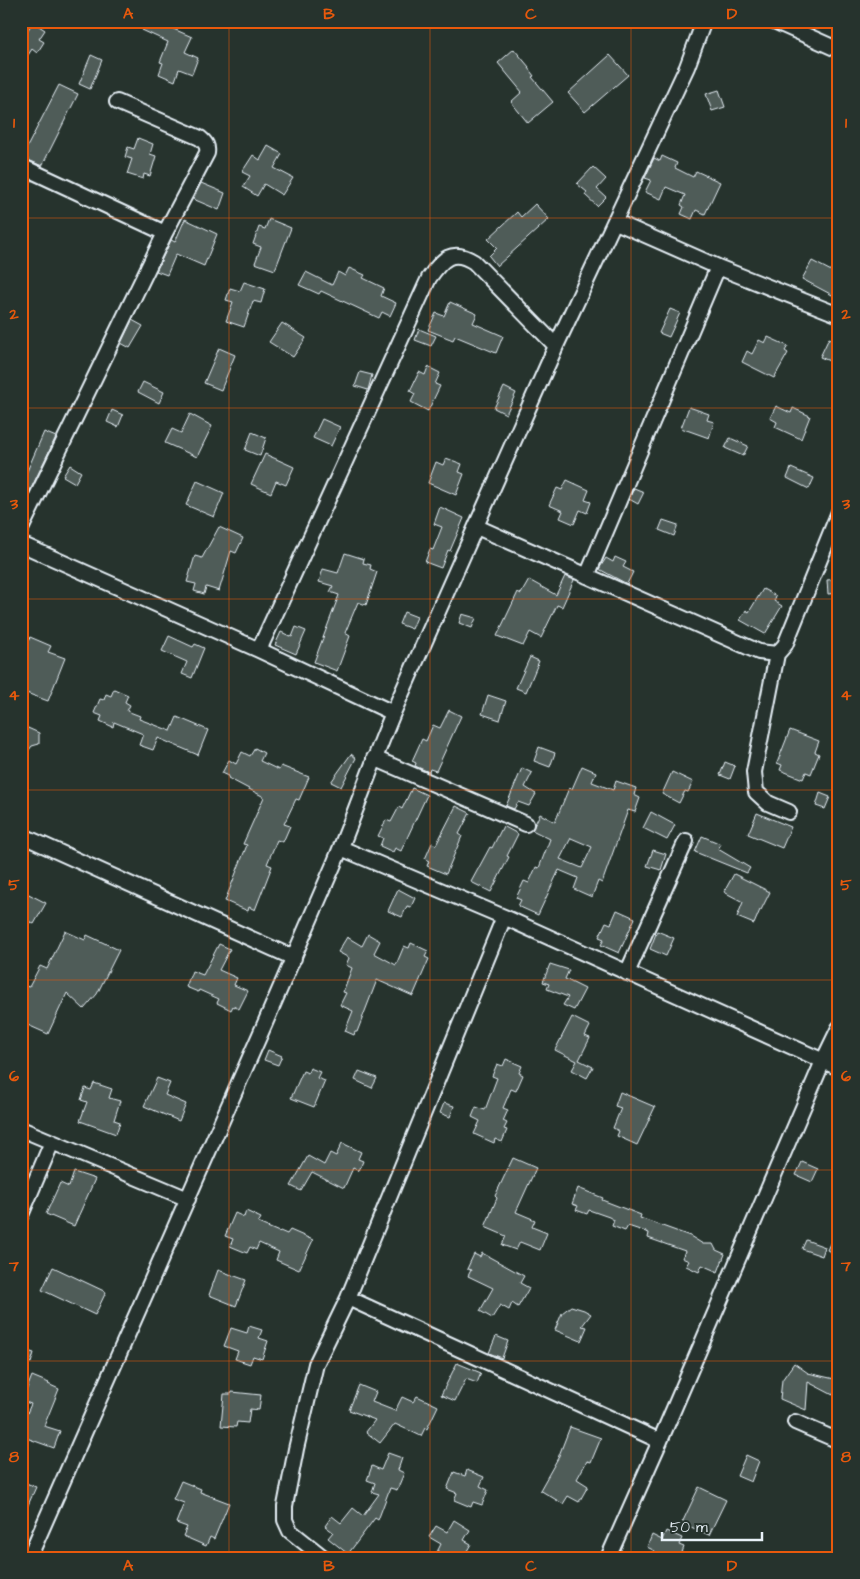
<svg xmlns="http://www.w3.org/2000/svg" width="860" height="1579" font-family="'Architects Daughter',sans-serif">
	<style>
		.building { fill: #505c59; stroke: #e8f1f8; fill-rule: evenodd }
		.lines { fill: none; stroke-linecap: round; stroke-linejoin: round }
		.minor-casing { stroke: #e8f1f8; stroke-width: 18 }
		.minor { stroke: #26332d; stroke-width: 14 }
		.grid { fill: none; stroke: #e8590c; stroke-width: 1; stroke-opacity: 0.55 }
		.neatline { fill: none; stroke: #e8590c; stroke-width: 2 }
		.grid-label { font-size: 16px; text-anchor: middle; font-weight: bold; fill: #e8590c }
	</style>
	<rect width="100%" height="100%" fill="#26332d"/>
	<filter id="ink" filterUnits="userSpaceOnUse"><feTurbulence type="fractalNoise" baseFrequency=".02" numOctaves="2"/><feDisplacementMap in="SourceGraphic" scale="10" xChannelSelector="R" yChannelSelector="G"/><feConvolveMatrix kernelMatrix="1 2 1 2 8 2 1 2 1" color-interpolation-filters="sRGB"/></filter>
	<g filter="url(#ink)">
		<path class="building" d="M147,21H155L192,37L185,52L198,58L192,74L179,69L175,81L159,74L163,63L160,62L168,42L142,30Z
			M33,22L45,30L39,39L44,42L37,53L32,49L28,55L21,51V40Z
			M514,49L529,67L528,68L534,76L532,77L553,102L528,123L511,102L522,92L498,63Z
			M91,55L102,60L90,89L79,84Z
			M610,55L628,75L585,112L568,93Z
			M59,85L78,94L42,166L21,157V147L26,149Z
			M719,90L725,107L712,111L706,94Z
			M138,138L153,144L150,154L156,156L150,176L144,174L143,179L127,174L132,159L125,157L128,147L134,149Z
			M268,146L282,154L274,168L293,178L282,195L264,184L257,196L243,187L250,176L242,172L253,155L260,160Z
			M662,156L677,163L675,168L693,177L696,171L720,182L705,214L696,210L692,219L681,214L684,207L681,205L685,195L666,187L661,199L645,192L651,180L645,178L654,158L660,161Z
			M593,167L606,179L597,189L606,197L597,206L585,195L587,192L577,184Z
			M21,176L31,180L21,200Z
			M201,183L225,193L219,210L193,199Z
			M535,204L549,219L497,266L489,256L497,248L488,239L517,212L521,217Z
			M185,219L217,234L204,266L176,254L167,275L156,271L171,240L175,242Z
			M269,219L291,228L275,270L255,263L261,247L253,244L259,227L265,229Z
			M812,261L839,275V291L836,297L802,279Z
			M349,268L365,275L363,278L384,288L381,296L396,303L390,316L382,312L379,318L321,291L319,294L299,285L306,272L332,285L338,272L345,276Z
			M244,282L265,289L261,303L253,301L244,327L226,321L233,302L226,300L230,288L240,291Z
			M450,302L477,314L473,323L503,336L496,353L455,336L453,340L428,330L436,313L444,316Z
			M670,309L680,313L669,337L659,333Z
			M132,320L143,326L130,348L121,343Z
			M282,323L306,338L293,357L269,342Z
			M419,329L436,336L431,346L415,340Z
			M768,337L788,346L785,351L788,353L774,378L742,362L747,351L752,354L759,340L765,343Z
			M829,338L839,342V365L820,357Z
			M219,348L235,355L221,390L204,383Z
			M428,367L440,373L435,384L440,386L428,411L411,402L415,394L410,391L419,372L425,375Z
			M360,372L372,375L368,390L355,386Z
			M143,382L164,392L159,403L138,392Z
			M504,387L516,393L506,414L494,408Z
			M776,406L791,413L793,408L810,416L801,439L775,427L777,422L770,418Z
			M689,407L709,414L707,420L714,422L709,438L681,428Z
			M112,410L123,415L118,427L107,422Z
			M190,414L212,426L197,457L165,443L172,429L181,433Z
			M322,419L340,427L331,446L313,438Z
			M44,432L56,437L25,501L21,499V485Z
			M252,432L266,438L260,456L245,450Z
			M730,438L748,446L743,456L725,448Z
			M265,454L294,467L286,485L276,481L271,493L251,484Z
			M446,458L462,464L459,472L464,474L456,495L428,483L436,462L443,465Z
			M70,465L81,472L75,483L63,476Z
			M791,468L814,478L809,489L787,478Z
			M567,480L589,490L585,500L591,502L587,513L580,510L574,524L560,518L563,511L549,505L557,488L562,490Z
			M197,481L224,493L214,517L186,505Z
			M634,488L644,492L638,504L629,499Z
			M440,507L464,518L450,551L448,550L441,568L425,562L430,549L433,550L442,527L434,524Z
			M663,520L678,525L674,536L659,530Z
			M219,527L243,538L236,553L231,551L219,591L206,587L204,594L194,591L196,584L187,582L195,556L202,558Z
			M345,553L364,559L363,563L371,565L370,569L377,572L366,605L358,602L345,633L350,636L337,671L314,662L339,595L330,592L333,586L319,582L323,569L338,573Z
			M615,557L626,562L623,567L633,572L627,584L599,569L606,558L613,562Z
			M565,576L574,580L562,607L557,605L541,638L530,632L523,646L497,636L518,592L521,594L529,580L556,595Z
			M838,579L839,593L828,594L827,580Z
			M763,589L776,596L774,601L782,606L765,634L740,620L746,610L749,612Z
			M404,612L417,617L412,629L399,624Z
			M462,614L476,618L472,628L459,623Z
			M296,627L306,631L296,654L275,645L281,632L292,637Z
			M169,636L193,647L195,644L204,648L192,678L182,674L187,662L162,651Z
			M30,637L51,646L48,652L65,658L48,701L21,691V651L24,652Z
			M530,657L539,661L526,692L516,688Z
			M114,689L128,695L125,702L130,705L127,711L140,716L139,719L171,731L177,717L208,730L198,755L158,738L153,750L139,745L143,734L114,722L113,727L100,721L102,716L94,713L100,699L104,700L106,694L111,696Z
			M488,695L506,701L500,720L482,714Z
			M449,710L461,716L436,771L430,769L429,772L415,766L416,763L412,761L422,739L426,741L433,725L440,728Z
			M21,725L39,733V744L32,746L21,760Z
			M790,730L819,741L815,752L819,754L811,774L806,772L803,779L780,770L782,765L777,763Z
			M539,747L555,753L550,767L534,761Z
			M255,748L264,753L260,761L279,770L281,766L309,777L299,800L296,799L284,824L290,826L283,842L277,840L267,864L272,866L255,910L249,907L248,911L225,901L247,845L243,844L264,797L228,778L229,776L222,773L229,760L236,764L242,752L250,756Z
			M351,754L356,758L341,787L331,782Z
			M725,762L735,766L730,779L720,775Z
			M582,766L596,772L592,782L613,790L616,781L636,788L634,795L640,798L635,812L628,810L602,883L598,881L592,897L574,889L578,878L559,870L538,915L518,906L521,900L516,898L524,881L529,883L536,867L539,868L550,839L532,830L540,814L555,822L569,788L572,789ZM571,838L592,847L582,868L560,859Z
			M522,768L532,773L525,787L536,794L529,806L518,802L514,809L506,806Z
			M672,772L693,782L688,792L685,791L679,803L662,794Z
			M412,788L427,795L401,851L395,848L393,852L380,846L383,838L378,836L386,820L391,822L399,807L402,809Z
			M820,793L830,797L825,809L816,806Z
			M456,806L470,813L459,834L462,836L446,874L427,866L429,861L425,859L432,843L436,845Z
			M651,812L675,825L667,840L643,828Z
			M757,813L791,827L782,848L748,834Z
			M503,826L518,834L507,856L509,857L491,892L471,882L490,847L492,848Z
			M702,836L721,844L718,849L750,868L747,873L695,852Z
			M653,850L666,854L661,870L647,866Z
			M734,874L770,892L761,910H760L754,924L737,917L743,902L724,892Z
			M398,889L415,898L411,907L407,906L402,917L388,911Z
			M21,890L46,903L34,924L21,917Z
			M617,910L635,918L619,953L601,945L604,939L599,937L606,922L611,924Z
			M65,931L85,940L87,935L119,950L97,994L84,1009L67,993L48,1034L21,1022V985L29,987L40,966L47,969Z
			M657,931L674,938L666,956L650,949Z
			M368,934L380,941L374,953L396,965L404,946L409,948L411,943L428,951L425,957L429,959L413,996L377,980L357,1032H355L354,1035L345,1031L353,1011L340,1005L346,993L343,992L352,968L346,965L349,958L338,952L347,937L362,946Z
			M219,944L230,949L219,970L237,978L234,985L248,991L239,1009L233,1006L231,1010L217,1003L219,999L199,990L198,992L186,987L192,971L203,975Z
			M550,964L569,970L565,979L585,989L574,1010L563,1005L568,997L547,989L549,984L543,982Z
			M572,1017L590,1026L585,1036L590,1038L579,1060L593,1067L587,1078L572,1070L577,1061L555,1050Z
			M268,1050L282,1056L278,1065L264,1060Z
			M506,1059L522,1066L519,1073L523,1075L516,1091L511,1089L503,1108L508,1110L503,1121L507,1123L504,1129L507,1130L502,1142L495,1139L494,1143L474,1134L480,1121L472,1117L476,1107L485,1110L497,1078L492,1076L497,1064L503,1066Z
			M310,1068L320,1072L317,1078L325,1081L314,1107L291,1098L303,1071L308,1073Z
			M359,1071L377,1078L372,1088L355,1080Z
			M157,1078L170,1083L165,1095L186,1104L179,1121L144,1106Z
			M94,1083L112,1089L109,1098L120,1101L114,1120L120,1122L116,1134L80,1121L87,1102L81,1100L85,1088L91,1090Z
			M620,1092L655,1107L637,1145L617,1136L619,1131L613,1128L621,1108L615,1106Z
			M444,1103L454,1106L450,1117L440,1113Z
			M342,1143L361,1152L358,1159L363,1161L359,1171L353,1168L344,1188L312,1172L301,1191L291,1186L308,1156L324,1165L330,1153L336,1156Z
			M513,1158L536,1168L516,1212L535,1220L532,1227L547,1233L540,1250L520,1242L516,1250L502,1245L506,1236L485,1227L497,1198L495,1196Z
			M802,1162L818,1169L812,1182L796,1175Z
			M74,1172L95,1179L74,1226L46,1214L60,1183L69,1187Z
			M578,1188L603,1198L602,1200L641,1215L640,1218L690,1236L703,1244H713L716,1250L725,1254L718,1272L702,1265L699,1272L686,1266L689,1261L682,1258L685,1251L648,1238L649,1233L628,1226L625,1231L612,1226L614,1220L609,1217L589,1210L587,1214L576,1210L578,1206L572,1204Z
			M246,1211L261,1218L258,1223L279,1232L280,1231L287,1234L290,1230L313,1240L299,1270L276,1260L279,1252L259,1243L256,1250L250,1247L247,1253L230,1246L233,1239L225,1236L235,1213L244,1217Z
			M839,1224V1256L827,1250Z
			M806,1240L825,1247L822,1256L802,1249Z
			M482,1253L524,1276L520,1283L529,1288L518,1307L512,1303L509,1310L500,1305L492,1318L480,1311L493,1288L468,1276L471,1270L467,1269L474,1254L480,1257Z
			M53,1267L106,1292L95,1315L42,1290Z
			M218,1270L246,1280L236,1306L209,1295Z
			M571,1306L584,1310L591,1314L582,1326L587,1327L581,1341L555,1330L562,1313Z
			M249,1326L262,1330L259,1338L268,1341L262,1359L253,1356L250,1364L235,1359L238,1351L224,1346L231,1328L247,1333Z
			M496,1336L508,1341L502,1358L489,1353Z
			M21,1349L34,1353L31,1363L21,1360Z
			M457,1363L481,1373L477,1383L466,1379L455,1401L441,1395Z
			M794,1363L808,1373L839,1380V1384L833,1395L808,1382L806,1410L780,1399L782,1380Z
			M32,1376L49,1383L48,1384L59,1389L44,1426L60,1431L54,1448L21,1436V1427L31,1404L22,1401Z
			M359,1385L376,1392L372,1402L395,1411L402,1397L413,1402L417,1396L438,1406L427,1429L425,1428L421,1436L395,1424L380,1443L366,1432L375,1420L349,1410Z
			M232,1392L261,1395L259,1410L250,1409L248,1423L237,1422L236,1427L221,1426L224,1394H231Z
			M570,1427L601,1438L591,1462L587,1461L577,1479L588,1486L579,1502L568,1496L563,1504L540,1490L558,1458Z
			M388,1453L402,1458L398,1470L404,1473L397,1490L390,1488L378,1520L375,1518L348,1554L328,1538L333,1532L325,1526L332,1516L341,1523L353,1508L363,1516L379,1494L372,1492L375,1483L367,1480L372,1466L381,1470Z
			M746,1455L759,1461L751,1482L737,1476Z
			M467,1470L484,1477L480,1486L488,1490L482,1505L473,1502L471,1507L454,1500L457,1493L447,1489L454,1472L465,1476Z
			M21,1481L36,1487L21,1521Z
			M181,1481L201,1489L200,1492L229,1503L214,1539L210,1537L206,1546L183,1536L187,1527L176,1523L184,1503L173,1499Z
			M699,1487L726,1500L709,1535L682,1523Z
			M454,1520L470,1530L464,1540L471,1544L464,1556L458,1553L455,1558H443L436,1554L441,1544L429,1537L436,1526L447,1532Z
			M666,1531L682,1538L679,1545L684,1547L680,1558H652L655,1551L647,1547L652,1535L662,1540Z"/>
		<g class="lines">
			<g class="minor-casing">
				<path id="minor" d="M774,21L839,50
					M117,102L200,138C206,143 208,146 207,153L165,233
					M21,166L165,233L21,529
					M616,222L718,267L839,315
					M477,527L759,652L777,654L785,645L839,512
					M21,544L259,650L393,713
					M587,576L718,267
					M259,650L429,278C442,259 452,248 474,262L556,346
					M777,654L754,772L756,792L768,803L789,812
					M374,758L526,824
					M21,835L294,958
					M341,848L504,917L839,1068
					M627,973L686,841
					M21,1129L188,1199
					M21,1215L52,1142
					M348,1298L660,1441
					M795,1422L839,1441
					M29,1558C132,1327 234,1096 334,864C355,814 372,763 393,713L556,346L687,67L704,21
					M324,1558L290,1531L285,1520V1506L296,1449L316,1364L348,1298L504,917
					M608,1558L660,1441L823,1061L839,1028"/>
			</g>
			<use href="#minor" class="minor"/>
		</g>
	</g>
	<path class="grid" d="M229,21V1558M430,21V1558M631,21V1558M21,218H839M21,408H839M21,599H839M21,790H839M21,980H839M21,1170H839M21,1361H839"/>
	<rect width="860" height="1579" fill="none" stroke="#26332d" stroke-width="55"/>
	<path d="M662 1532v8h100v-8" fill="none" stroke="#e8f1f8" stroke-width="2.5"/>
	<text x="670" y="1532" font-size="15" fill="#e8f1f8" stroke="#26332d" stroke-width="4" paint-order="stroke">50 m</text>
	<rect x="28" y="28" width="804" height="1524" class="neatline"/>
	<g class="grid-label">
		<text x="128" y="19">A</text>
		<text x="329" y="19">B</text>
		<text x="531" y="19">C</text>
		<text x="732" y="19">D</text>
		<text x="14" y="128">1</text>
		<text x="846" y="128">1</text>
		<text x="14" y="319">2</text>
		<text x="846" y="319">2</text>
		<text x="14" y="509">3</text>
		<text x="846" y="509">3</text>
		<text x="14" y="700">4</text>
		<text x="846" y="700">4</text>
		<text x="14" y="890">5</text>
		<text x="846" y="890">5</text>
		<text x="14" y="1081">6</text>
		<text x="846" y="1081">6</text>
		<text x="14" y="1271">7</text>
		<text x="846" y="1271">7</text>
		<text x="14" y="1462">8</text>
		<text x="846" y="1462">8</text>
		<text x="128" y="1571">A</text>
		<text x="329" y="1571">B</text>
		<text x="531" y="1571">C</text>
		<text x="732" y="1571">D</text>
	</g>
</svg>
